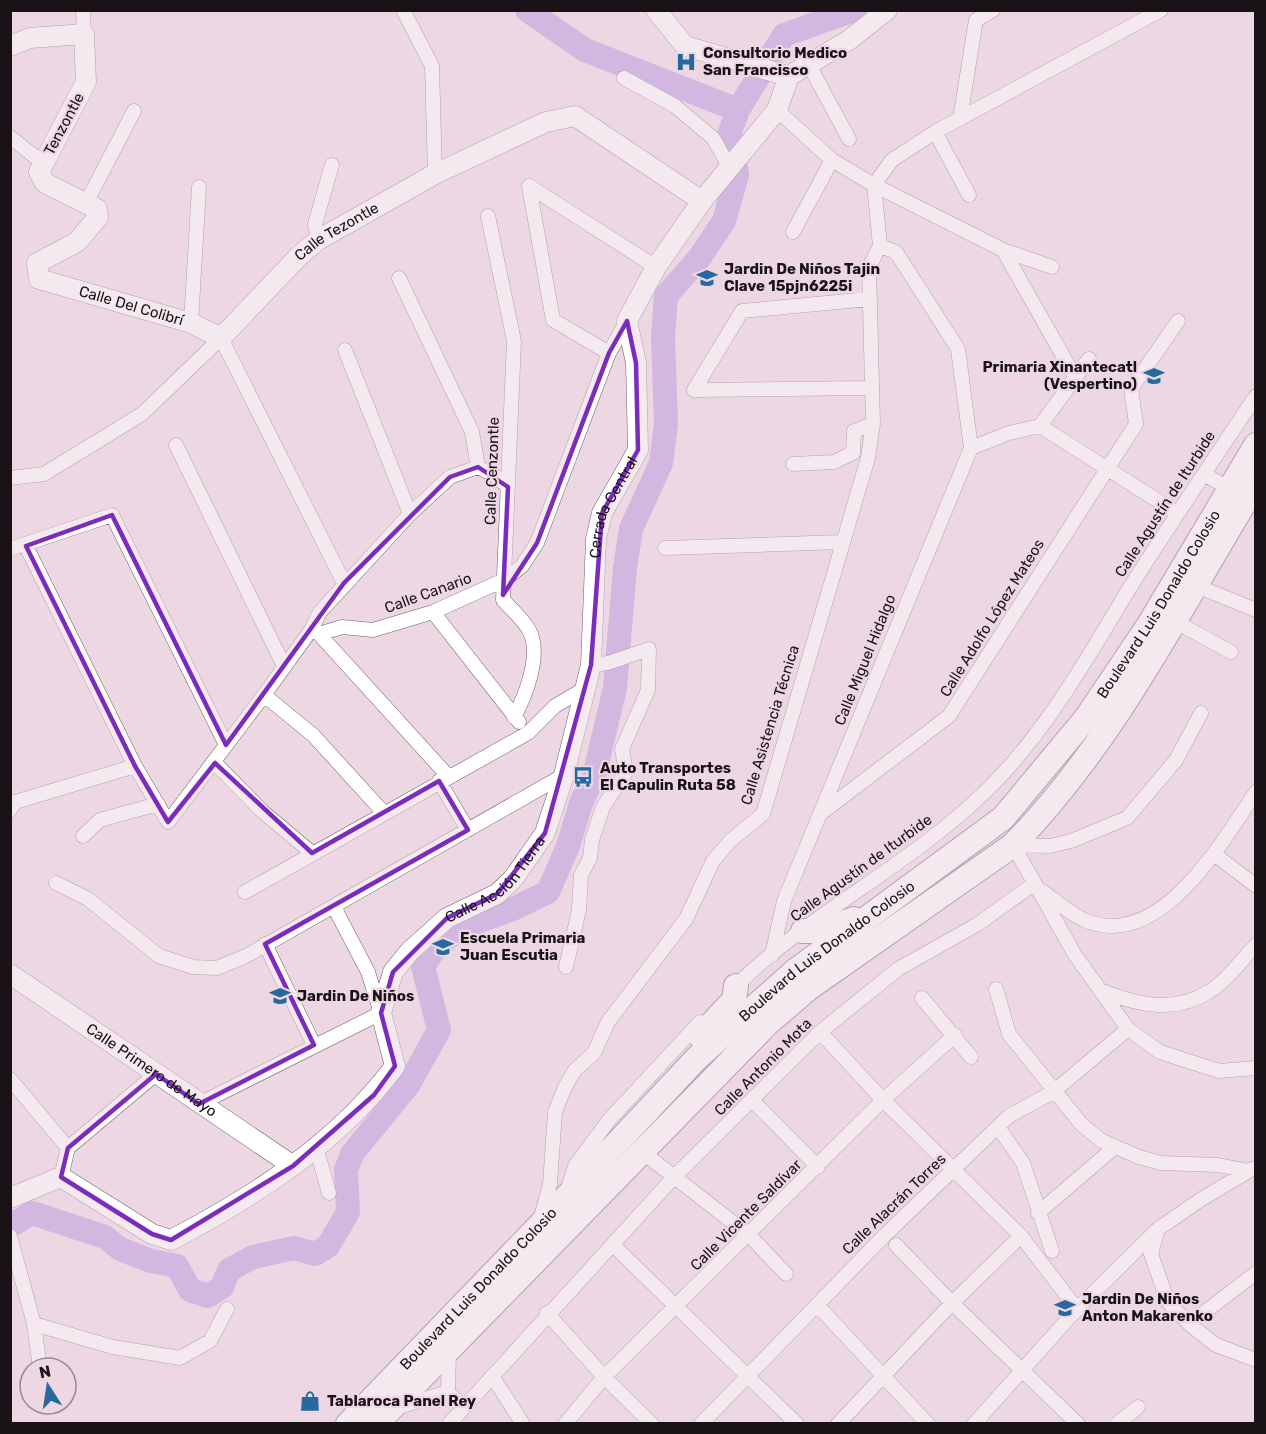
<svg xmlns="http://www.w3.org/2000/svg" width="1266" height="1434" font-family="Rubik,sans-serif">
	<style>
		.lines { fill: none; stroke-linecap: round; stroke-linejoin: round }
		.river { stroke: #b290dc; stroke-width: 24 }
		.street-casing { stroke: #705e69; stroke-width: 15 }
		.secondary-casing { stroke: #705e69; stroke-width: 21 }
		.highway-casing { stroke: #705e69; stroke-width: 26 }
		.street { stroke: #fff; stroke-width: 14 }
		.secondary { stroke: #fff; stroke-width: 20 }
		.highway { stroke: #fff; stroke-width: 24 }
		.marked { fill: none; stroke: #7b2cbf; stroke-width: 4.5; stroke-linejoin: round }
		.labels { text-anchor: middle; stroke-width: 4.5; stroke-linejoin: round; paint-order: stroke }
		.poi-label { font-size: 15px; font-weight: bold; fill: #191216; stroke: #ecd7e3; text-anchor: start }
		.street-label { font-size: 15px; fill: #191216; stroke: #ecd7e3 }
	</style>
	<rect width="100%" height="100%" fill="#ecd7e3"/>
	<g class="lines">
		<path class="river" d="M527,10L585,50L738,110
			M10,1226L32,1213L105,1237L120,1249L151,1261L177,1266L190,1290L208,1296L222,1287L229,1270L253,1257L294,1248L315,1254L328,1246L348,1212L346,1170L352,1154L409,1084L439,1030L423,966L437,946L461,928L513,909L548,892L568,846L581,803L594,776L615,688L625,568L631,529L661,463L666,424L663,336L666,296L700,257L724,221L737,175L730,132L738,110L784,35L854,10"/>
		<g class="street-casing">
			<path id="street" d="M83,10L84,34
				M403,10L432,66L435,174
				M809,65L849,139
				M624,78L675,106L713,138L730,168
				M777,110L832,160L874,185L1003,250L1052,267
				M960,119L976,20L993,10
				M935,132L969,195
				M10,137L43,163
				M529,186L553,320L609,353
				M529,186L656,267
				M86,203L134,111
				M488,216L514,341L503,600C512,610 524,620 530,632C541,656 526,695 514,717
				M793,232L832,160
				M318,240L315,224L332,165
				M880,246L874,185L892,160L935,132L1161,10
				M880,246L896,252L958,349L971,448
				M1003,250L1075,377
				M399,278L472,432L478,467
				M191,323L199,187
				M345,350L410,514
				M694,390L742,311L869,299
				M694,390L872,388
				M1040,426L1177,513
				M1040,426L1089,359
				M176,445L284,666
				M793,464L834,462L853,453L854,431L873,424
				M1204,474L1228,488
				M10,478L44,474L142,414L221,338L344,583
				M26,546L135,766L168,822L264,695L311,630L320,612L410,514L450,477L478,467L494,475L508,487
				M665,548L842,542
				M10,549L112,515L226,745
				M1194,585L1256,610
				M433,612L519,722
				M1174,621L1231,652
				M311,630L319,634L342,627L373,630L433,612L504,580L522,566L537,543L609,353L627,321
				M319,634L448,776
				M264,695L313,735L384,813
				M215,763L262,811L312,853
				M439,781L468,830
				M10,810L15,802L135,766
				M820,814L949,716L1136,424L1131,389L1178,321
				M83,836L100,820L158,804
				M1013,845L1075,955L1128,1029L1160,1052L1219,1071L1256,1068
				M1013,845L1050,846L1071,841L1127,818L1176,760L1201,713
				M1214,854L1256,886
				M56,883L88,899L159,956L193,967L217,968L246,956L564,775
				M1042,891C1055,900 1069,913 1084,920C1159,953 1222,842 1256,792
				M245,892L528,733L555,706L584,689
				M265,944L314,1045
				M772,955L784,901L971,448L1009,433L1040,426
				M566,967L579,910L581,875L590,858L592,840L603,807L626,772L622,749L648,690L649,649L608,663L591,665
				M996,989L1009,1034L1082,1125L1102,1141L1139,1157L1161,1163L1218,1165L1249,1171
				M732,990C807,914 908,867 985,792C1045,734 1086,660 1129,589C1170,524 1213,460 1256,396
				M1100,990C1137,1005 1174,1014 1210,991C1227,981 1242,959 1256,945
				M922,998L971,1057
				M820,1032L883,1100L1021,1236L1077,1309
				M10,1079L68,1148L61,1177
				M753,1101L818,1167
				M199,1104L381,1013L368,972L334,907
				M998,1127L1023,1163L1052,1251
				M316,1147L329,1193
				M68,1148L156,1074
				M641,1151L749,1235L786,1274
				M1252,1169L1200,1200L1158,1229L1151,1254L1168,1302L1189,1324L1216,1345L1256,1360
				M568,1189L575,1166L609,1120L700,1022
				M1038,1213L1115,1147
				M540,1221L550,1184L555,1112L565,1087L575,1070L594,1053L608,1022L686,919L713,861L730,841L763,814L868,458L873,424L869,267L880,246
				M10,1236L34,1324L40,1368
				M613,1245L797,1424
				M896,1245L952,1303L1078,1424
				M818,1306L928,1424
				M547,1313L604,1377L652,1424
				M34,1324L113,1347L180,1358L210,1341L227,1309
				M1189,1324L1256,1273
				M449,1350L448,1392L463,1407
				M492,1376L523,1424
				M395,1408L448,1392
				M449,1424L675,1176L820,1032L898,969L978,924L1035,883
				M565,1424L604,1377L883,1100L955,1035
				M701,1424L885,1235L1009,1116L1053,1092L1128,1029
				M838,1424L952,1303L1021,1236
				M974,1424L1077,1309L1156,1231
				M1117,1424L1138,1407"/>
		</g>
		<g class="secondary-casing">
			<g id="secondary">
				<path d="M656,10L685,46L788,76"/>
				<path id="s1" d="M10,46L30,38L84,34L86,82L39,172L45,183L97,209L98,217L77,242L37,263L39,279L191,323L221,338L300,255L318,240L435,174L546,122L575,116L702,201"/>
				<path id="s2" d="M10,974L293,1166"/>
				<path id="s3" d="M10,1198L61,1177L152,1234L171,1240C254,1197 339,1142 395,1066L381,1013L393,972L410,951L447,918L497,894L513,879L545,833L564,775L591,665L596,539L602,513L638,450L636,363L627,321L656,267L702,201L777,110L789,76L849,40L887,10"/>
			</g>
		</g>
		<g class="highway-casing">
			<g id="highway">
				<path d="M803,931H819L854,919"/>
				<path d="M700,1036L734,1000L736,986"/>
				<path id="s4" d="M348,1424L539,1226L697,1058L795,971L1003,818L1087,717L1150,623L1256,445"/>
				<path d="M376,1424L767,1024L809,988L1013,845C1115,741 1180,607 1256,484"/>
			</g>
		</g>
		<use href="#street" class="street"/>
		<use href="#secondary" class="secondary"/>
		<use href="#highway" class="highway"/>
	</g>
	<path d="M0 0H1266V1434H0ZM627,321L636,363L638,450L602,513L591,665L545,833L497,894L447,918L393,972L381,1013L395,1066L374,1095L293,1166L171,1240L152,1234L61,1177L68,1148L156,1074L199,1104L314,1045L265,944L468,830L439,781L312,853L215,763L168,822L135,766L26,546L112,515L226,745L344,583L450,477L478,467L508,487L503,595L537,543L609,353Z" fill="#ecd7e3" fill-opacity=".55" fill-rule="evenodd"/>
	<path class="marked" d="M627,321L636,363L638,450L602,513L591,665L545,833L497,894L447,918L393,972L381,1013L395,1066L374,1095L293,1166L171,1240L152,1234L61,1177L68,1148L156,1074L199,1104L314,1045L265,944L468,830L439,781L312,853L215,763L168,822L135,766L26,546L112,515L226,745L344,583L450,477L478,467L508,487L503,595L537,543L609,353Z"/>
	<defs>
		<g id="hospital-bare" transform="scale(1.62)"><path d="M-5-5h3v3.5h4V-5h3V5h-3V1.5h-4V5h-3Z" fill="#25699e" stroke="#ecd7e3" stroke-width="2.5" paint-order="stroke"/></g>
		<g id="school-bare" transform="scale(1.62)"><path d="M0-5L7-2L0 1L-7-2ZM-4 1L0 2.5L4 1V4Q0 6-4 4Z" fill="#25699e" stroke="#ecd7e3" stroke-width="2.5" paint-order="stroke"/></g>
		<g id="bus-bare" transform="scale(1.62)"><path d="M-5-6H5V4H4V6H2V4H-2V6H-4V4H-5ZM-3.5-4V0h7V-4ZM-3.5 1.2v1.5H-2V1.2ZM2 1.2v1.5H3.5V1.2Z" fill="#25699e" stroke="#ecd7e3" stroke-width="2.5" paint-order="stroke"/></g>
		<g id="shop-bare" transform="scale(1.62)"><path d="M-5-2.5h2.3a2.7 3.5 0 0 1 5.4 0H5L5.5 6h-11ZM-1.5-2.5h3a1.5 2.3 0 0 0-3 0Z" fill="#25699e" stroke="#ecd7e3" stroke-width="2.5" paint-order="stroke"/></g>
	</defs>
	<g fill-rule="evenodd">
		<use href="#hospital-bare" x="686" y="62"/>
		<use href="#school-bare" x="707" y="278"/>
		<use href="#school-bare" x="1154" y="376"/>
		<use href="#bus-bare" x="583" y="777"/>
		<use href="#school-bare" x="443" y="947"/>
		<use href="#school-bare" x="280" y="996"/>
		<use href="#school-bare" x="1065" y="1308"/>
		<use href="#shop-bare" x="310" y="1401"/>
	</g>
	<g class="labels">
		<g class="poi-label">
			<text x="703" y="58">Consultorio Medico<tspan x="703" dy="17">San Francisco</tspan></text>
			<text x="724" y="274">Jardin De Niños Tajin<tspan x="724" dy="17">Clave 15pjn6225i</tspan></text>
			<text x="1137" y="372" text-anchor="end">Primaria Xinantecatl<tspan x="1137" dy="17">(Vespertino)</tspan></text>
			<text x="600" y="773">Auto Transportes<tspan x="600" dy="17">El Capulin Ruta 58</tspan></text>
			<text x="460" y="943">Escuela Primaria<tspan x="460" dy="17">Juan Escutia</tspan></text>
			<text x="297" y="1001">Jardin De Niños</text>
			<text x="1082" y="1304">Jardin De Niños<tspan x="1082" dy="17">Anton Makarenko</tspan></text>
			<text x="327" y="1406">Tablaroca Panel Rey</text>
		</g>
		<g class="street-label">
			<text transform="translate(64 124) rotate(-62)" y="5">Tenzontle</text>
			<text dy="5" stroke="none"><textPath href="#s1" startOffset="748">Calle Tezontle</textPath></text>
			<text dy="5" stroke="none"><textPath href="#s1" startOffset="494">Calle Del Colibrí</textPath></text>
			<text transform="translate(492 471) rotate(-88)" y="5">Calle Cenzontle</text>
			<text transform="translate(1165 504) rotate(-57)" y="5">Calle Agustín de Iturbide</text>
			<text dy="5" stroke="none"><textPath href="#s3" startOffset="1112">Cerrada Central</textPath></text>
			<text transform="translate(428 593) rotate(-20)" y="5">Calle Canario</text>
			<text dy="5" stroke="none"><textPath href="#s4" startOffset="1160">Boulevard Luis Donaldo Colosio</textPath></text>
			<text transform="translate(992 618) rotate(-58)" y="5">Calle Adolfo López Mateos</text>
			<text transform="translate(865 660) rotate(-68)" y="5">Calle Miguel Hidalgo</text>
			<text transform="translate(770 725) rotate(-73)" y="5">Calle Asistencia Técnica</text>
			<text transform="translate(861 868) rotate(-36)" y="5">Calle Agustín de Iturbide</text>
			<text dy="5" stroke="none"><textPath href="#s3" startOffset="706">Calle Acción Tierra</textPath></text>
			<text dy="5" stroke="none"><textPath href="#s4" startOffset="674">Boulevard Luis Donaldo Colosio</textPath></text>
			<text transform="translate(763 1067) rotate(-45)" y="5">Calle Antonio Mota</text>
			<text dy="5" stroke="none"><textPath href="#s2" startOffset="171">Calle Primero de Mayo</textPath></text>
			<text transform="translate(894 1204) rotate(-44)" y="5">Calle Alacrán Torres</text>
			<text transform="translate(746 1215) rotate(-45)" y="5">Calle Vicente Saldívar</text>
			<text dy="5" stroke="none"><textPath href="#s4" startOffset="188">Boulevard Luis Donaldo Colosio</textPath></text>
		</g>
	</g>
	<rect width="1266" height="1434" fill="none" stroke="#191216" stroke-width="24"/>
	<g transform="translate(48 1386) rotate(348)"><circle r="28" fill="#ecd7e3" stroke="#988891" stroke-width="1.5"/>
	<path d="M0-4.5L10 22L0 15L-10 22Z" fill="#25699e"/>
	<text y="-9" font-size="16" font-weight="bold" text-anchor="middle" fill="#191216">N</text>
	</g>
</svg>
